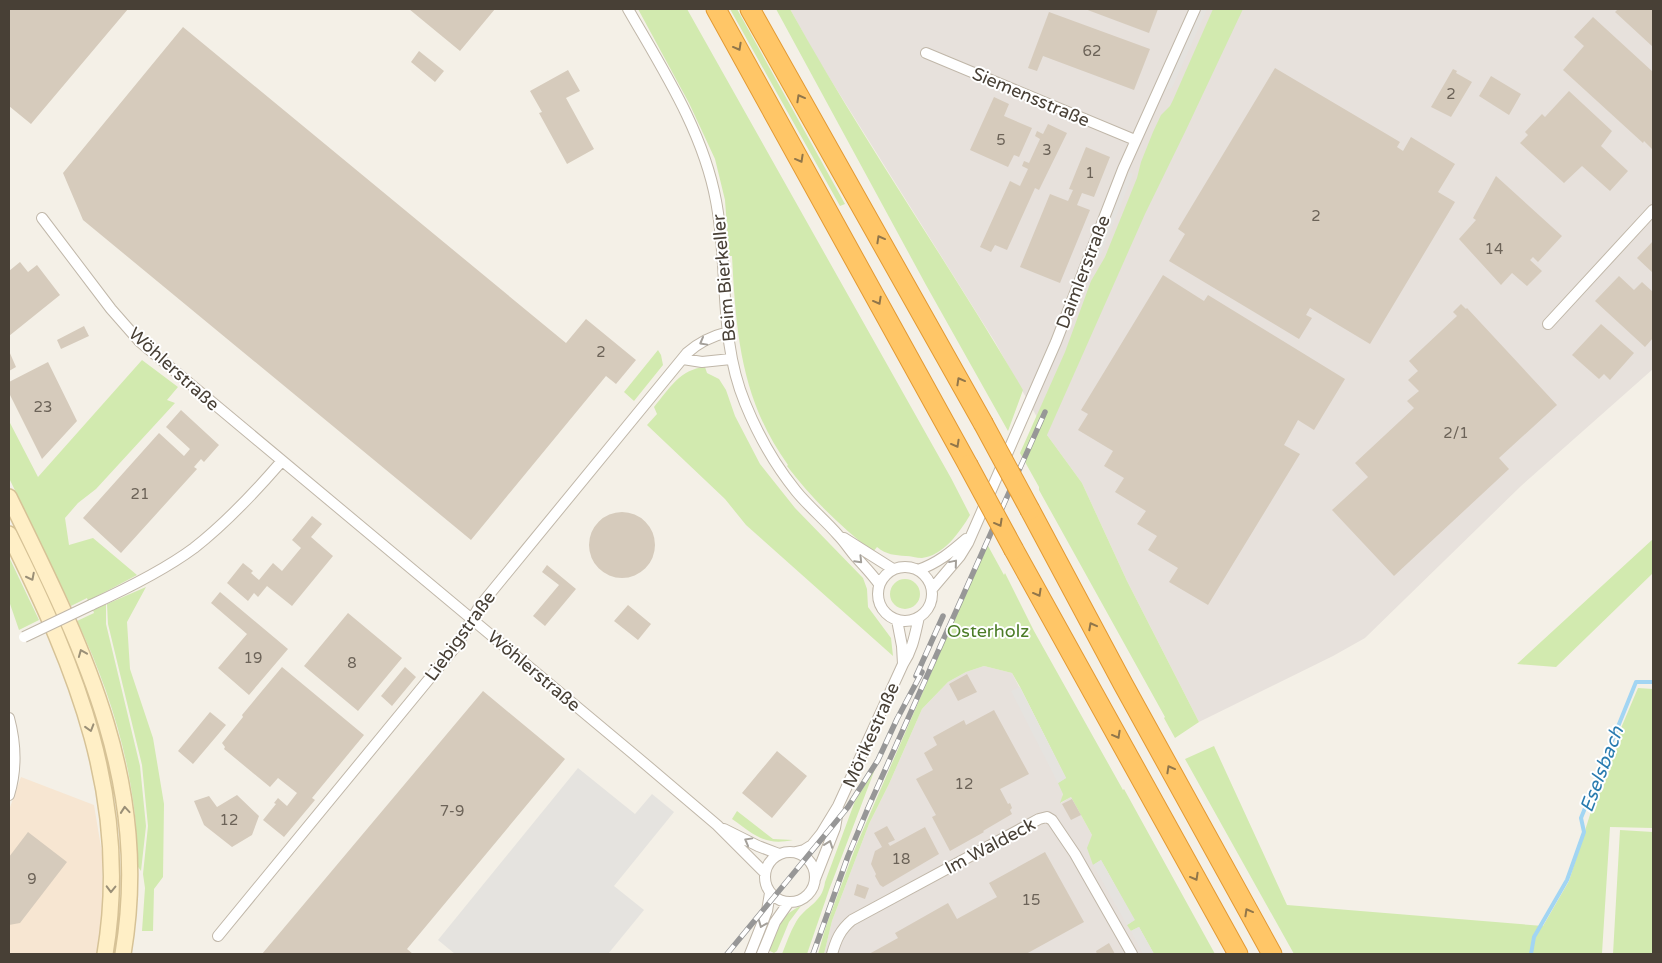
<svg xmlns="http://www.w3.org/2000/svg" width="1662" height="963" font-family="'Varela Round',sans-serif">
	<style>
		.commercial { fill: #f7e6d2 }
		.industrial { fill: #e7e1dc }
		.green { fill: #d2eaaf }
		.parking { fill: #e5e3df }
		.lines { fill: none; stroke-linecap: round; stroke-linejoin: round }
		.stream { stroke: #a2d5f3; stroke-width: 4 }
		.building { fill: #d6cbbc }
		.minor-casing { stroke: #c0b7a9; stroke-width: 12 }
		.secondary-casing { stroke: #d6c296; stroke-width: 18 }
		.motorway-casing { stroke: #e39a33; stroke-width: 21 }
		.minor { stroke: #fff; stroke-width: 10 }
		.secondary { stroke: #ffefc6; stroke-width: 15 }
		.motorway { stroke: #ffc667; stroke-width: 19 }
		.rail-casing { stroke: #979797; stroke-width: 5.5 }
		.rail { stroke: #fff; stroke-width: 4; stroke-dasharray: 11; stroke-linecap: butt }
		.minor-bridge-casing { stroke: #c0b7a9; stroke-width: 12; stroke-linecap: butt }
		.motorway-bridge-casing { stroke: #e39a33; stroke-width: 21; stroke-linecap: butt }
		.minor-bridge { stroke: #fff; stroke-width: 10 }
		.motorway-bridge { stroke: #ffc667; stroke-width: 19 }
		.oneway { stroke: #91764a }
		.oneway2 { stroke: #a4a09a }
		.oneway3 { stroke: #9a8f77 }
		.labels { text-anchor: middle; stroke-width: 4; stroke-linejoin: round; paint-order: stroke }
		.number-label { font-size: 15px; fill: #6c6358 }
		.street-label { font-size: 18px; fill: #484036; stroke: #fff }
		.park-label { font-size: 18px; fill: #4b7c27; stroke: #fff }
		.water-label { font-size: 19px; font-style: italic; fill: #2a7cb0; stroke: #fff }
	</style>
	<rect width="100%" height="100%" fill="#f4f0e7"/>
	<path class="commercial" d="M21,777L94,805L102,853L103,906L98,954H9V810Z"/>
	<path class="industrial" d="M790,9H1653V369L1521,486L1365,638L1333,656L1199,722L1127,581L1082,483L1047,435L995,342L817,58Z
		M984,666L1012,673L1066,778L1061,803L1071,797L1092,835L1131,931L1139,927L1154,954H824L832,921L869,824L889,784L922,709L948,682L966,672Z"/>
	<path class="green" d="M638,9H687L951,478L970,515C960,532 943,556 922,558C916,558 911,556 906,556C894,555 887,555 877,547L873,552C841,527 812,499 787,466L788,465C741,400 736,333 732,256H729L725,200L715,159L689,103Z
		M730,9H737L845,204L840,206Z
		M776,9H790C862,139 948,262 1023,390L1008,431L926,285Z
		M1213,9H1243L1186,130L1145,214L1047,435L1082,483L1127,581L1199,722L1175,738L1164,718L1165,717L1039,490V487L1020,453L1065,352L1091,281L1105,257L1137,178L1141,162L1153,132L1161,115L1170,106L1173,100Z
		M658,350L661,355L663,365L634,401L624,392Z
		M142,360L178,387L167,400L175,403L96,489L78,503L65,518L69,545L93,538L137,575L88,601L87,598L71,606L9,478V421L38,477Z
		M705,367L707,373L719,379L726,390L735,416L760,464L795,508L863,578L867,589L868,607L891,638L893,656L746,525L725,499L647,425L657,414L654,407C669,389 680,369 705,367Z
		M1653,539V573L1556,667L1517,664Z
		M987,544L1004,575L1005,573L1034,631L1123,790L1124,789L1215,954H1154L1139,927L1131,931L1127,925L1134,920L1101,860L1093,865L1087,848L1092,835L1071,797L1060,803L1063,794L1058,783L1066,778L1020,687L1012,673L984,666L966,672L948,682L922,709L889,784L869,824L832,921L824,954H818L826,926L856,846Z
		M9,557L39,620L19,630L9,601Z
		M890 594a15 15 0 1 1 30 0a15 15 0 1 1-30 0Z
		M146,587L127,622L130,669L153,738L164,804L163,877L154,889L153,931H142L145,888L143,874L148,826L142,765L108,624L107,604Z
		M106,604V624L140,766L146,826L141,871L136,864C135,846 137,827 134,808C126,743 105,680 77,621L94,613L93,610Z
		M1638,688L1653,689V828L1610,827L1602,953L1294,954L1185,759L1214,746L1287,905L1543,926L1569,881L1607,761Z
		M875,769L829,890L807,954H782C786,944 790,932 796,922C806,905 822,904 825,882L855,801Z
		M737,811L773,839L793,840C764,846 755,835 732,819Z
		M1620,830L1653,832V954H1613Z
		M801,906L789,922L777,951L774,953L768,950C775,931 781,914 801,906Z"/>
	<path class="parking" d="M1201,9H1207L1172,88L1165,90Z
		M1129,172L1133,174L1100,257L1095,255Z
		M1020,687L1066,778L1058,783L1011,691Z
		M578,768L635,814L652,794L674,812L614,886L644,910L608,954H455L438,940Z
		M1101,860L1135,920L1127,925L1093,865Z
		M1139,927L1154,954H1143L1131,931Z"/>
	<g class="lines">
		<path class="stream" d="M1531,954L1534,937L1567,880L1584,832L1581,818L1636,682H1653"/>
	</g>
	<path class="building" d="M9,9H128L31,124L9,106Z
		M409,9H495L460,51Z
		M1085,9H1158L1149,33Z
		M1618,9H1653V47L1615,12Z
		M1049,12L1150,49L1134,90L1043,56L1037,71L1028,68Z
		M1593,17L1653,72V150L1644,141L1643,143L1563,70L1584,46L1574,37Z
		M183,27L566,343L586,319L636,360L616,384L606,376L471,540L83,220L63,173Z
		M419,51L444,71L435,82L411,62Z
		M1275,68L1400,142L1397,147L1403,151L1411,137L1455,164L1438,192L1455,202L1370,344L1310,308L1306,315L1312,318L1299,339L1169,261L1185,234L1178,229Z
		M1453,69L1457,71L1456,73L1472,82L1451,117L1431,107Z
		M568,70L580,91L566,98L594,149L567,164L539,113L542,112L530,91Z
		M1491,76L1521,94L1509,115L1479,96Z
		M1569,91L1612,131L1601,146L1628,171L1610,191L1582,166L1564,183L1520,143L1528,135L1525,132L1542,114L1545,117Z
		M994,97L1009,104L1004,116L1032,128L1019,157L1014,155L1008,167L970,150Z
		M1048,124L1067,133L1039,190L1035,188L1007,250L995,245L991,252L980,247L1010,181L1020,186L1028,169L1022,166L1024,161L1029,163L1040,139L1035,136L1037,131L1043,134Z
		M1086,147L1110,157L1094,197L1082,193L1077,205L1090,210L1060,283L1020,267L1050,194L1068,201L1073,190L1069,189Z
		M1496,176L1562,236L1538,262L1533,257L1530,260L1542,271L1527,286L1512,273L1501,285L1459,239L1476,220L1473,218Z
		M1653,241V273L1637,258Z
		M20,262L28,272L37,265L60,295L9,336V271Z
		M1163,275L1204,301L1208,295L1345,379L1314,430L1298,420L1284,445L1300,454L1208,605L1169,582L1178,568L1148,550L1157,536L1137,524L1146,511L1115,492L1124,478L1104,466L1113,451L1078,430L1088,414L1081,410Z
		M1619,276L1634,290L1642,282L1653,292V338L1645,347L1595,301Z
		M1461,304L1466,309L1467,308L1557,405L1499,458L1509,469L1394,576L1332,510L1368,477L1355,463L1414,408L1407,401L1419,391L1408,380L1418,371L1409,361L1457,316L1453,312Z
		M1601,324L1634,353L1610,380L1604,374L1599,379L1572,355Z
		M84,326L89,336L61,349L57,340Z
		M9,351L16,367L9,371Z
		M48,362L77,421L42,459L9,393V382Z
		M181,410L219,445L204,462L201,459L194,467L197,469L121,553L83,518L159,433L184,456L190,449L166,427Z
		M589 545a33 33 0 1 1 66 0a33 33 0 1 1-66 0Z
		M312,516L322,524L311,537L333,556L292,606L267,586L258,597L254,593L248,601L227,583L243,563L253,571L251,573L259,580L273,563L282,571L301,548L292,540Z
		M547,565L576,589L545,626L533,616L559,585L542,572Z
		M220,592L288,649L249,695L218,668L247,634L211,603Z
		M628,605L651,624L638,640L614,621Z
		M348,613L402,658L358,711L304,666Z
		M282,667L364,735L312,798L315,800L284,837L263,820L276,804L274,803L278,798L287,806L297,793L278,778L270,787L224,749L225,747L222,743L243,717L242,715Z
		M405,667L416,677L392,706L381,696Z
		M967,674L977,692L958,701L949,684Z
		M483,691L565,759L407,949L413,954H262Z
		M994,710L1029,774L1000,789L1008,804L1010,803L1012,808L1010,810L1012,814L983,831L984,832L950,851L932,817L936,815L916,779L933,770L924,753L937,745L933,737L964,720L966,725Z
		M210,712L226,725L193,764L178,751Z
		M777,751L807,776L772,818L742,793Z
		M237,795L259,816L252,835L232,847L204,825L194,801L209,796L217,807Z
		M1072,799L1081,815L1071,820L1062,804Z
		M887,826L895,840L888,843L890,846L925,827L939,854L883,887L880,885L875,876L876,874L871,864L875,851L882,847L874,833Z
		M28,832L67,862L20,923L9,925V857Z
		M1045,852L1084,922L1026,954H869L898,938L895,933L948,903L957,919L997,897L989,883Z
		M857,884L869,888L865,899L854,895Z
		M1109,943L1115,954H1097L1096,951Z"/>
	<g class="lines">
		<g class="minor-casing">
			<path id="minor" d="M628,9C663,70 703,131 716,201C729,268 718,338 745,403C758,435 774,464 796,491C809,507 825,520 838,535C844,541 849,549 855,556C863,565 872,574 879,584
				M926,53L1135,140
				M42,218L111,309L140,342L637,757L717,825L765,873
				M1548,324L1653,210
				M683,359L702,362L731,359
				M844,538L893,569
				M878 594a27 27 0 1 1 54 0a27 27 0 1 1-54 0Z
				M918,570C938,563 951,552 966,539
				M932,589L960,556L968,543L1056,342L1123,169L1195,9
				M91,605C126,589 163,571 194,548C226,523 255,492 281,462
				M897,620L902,646L903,664
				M9,718C16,744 17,769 9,795
				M724,829L758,846L779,854
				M796,852L804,850L812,845L821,834L838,806L903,664C913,649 915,634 919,617
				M765 877a25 25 0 1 1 50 0a25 25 0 1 1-50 0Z
				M815,879L835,828L838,810
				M218,936L457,645L479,607L687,353C699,342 712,336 728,332
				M750,954L767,911L770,893
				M762,954L775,922L789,902
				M832,954C836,940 840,930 852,920L1039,819L1047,817L1052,820L1075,854L1132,954"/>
		</g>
		<g class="secondary-casing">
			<path id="secondary" d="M9,497C82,646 152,782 123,954
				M9,534C76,668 131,800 105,954"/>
		</g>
		<g class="motorway-casing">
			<path id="motorway" d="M716,9L968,465
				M750,9L983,423
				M1030,510L1123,684L1272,954
				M1014,550L1238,954"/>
		</g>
		<use href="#minor" class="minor"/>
		<use href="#secondary" class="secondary"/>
		<use href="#motorway" class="motorway"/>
		<g class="rail-casing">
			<path id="rail" d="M916,676L943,616
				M727,954L848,807L878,760L897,719L922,672
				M813,954L848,856L868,808L1045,412"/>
		</g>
		<use href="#rail" class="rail"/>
		<g class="minor-bridge-casing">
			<path id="minor-bridge" d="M24,637L91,605"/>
		</g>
		<g class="motorway-bridge-casing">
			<path id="motorway-bridge" d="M983,423L1030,510
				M968,465L1014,550"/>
		</g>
		<use href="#minor-bridge" class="minor-bridge"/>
		<use href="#motorway-bridge" class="motorway-bridge"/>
	</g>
	<defs><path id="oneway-chevron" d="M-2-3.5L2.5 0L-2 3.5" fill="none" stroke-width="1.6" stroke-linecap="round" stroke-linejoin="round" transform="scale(1.25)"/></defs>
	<g class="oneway">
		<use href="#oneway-chevron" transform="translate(738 47) rotate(61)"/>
		<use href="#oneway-chevron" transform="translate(800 98) rotate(-119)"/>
		<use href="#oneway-chevron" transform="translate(800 159) rotate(61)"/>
		<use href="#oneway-chevron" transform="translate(880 239) rotate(-119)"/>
		<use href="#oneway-chevron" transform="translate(878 301) rotate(61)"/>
		<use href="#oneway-chevron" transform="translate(960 381) rotate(-119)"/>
		<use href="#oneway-chevron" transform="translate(956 444) rotate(61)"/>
		<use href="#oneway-chevron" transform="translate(999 523) rotate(61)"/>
		<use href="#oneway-chevron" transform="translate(1038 593) rotate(61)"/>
		<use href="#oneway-chevron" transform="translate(1092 626) rotate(-118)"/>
		<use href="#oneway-chevron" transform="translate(1117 735) rotate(61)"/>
		<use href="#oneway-chevron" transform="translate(1170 769) rotate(-119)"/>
		<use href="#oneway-chevron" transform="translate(1195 877) rotate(61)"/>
		<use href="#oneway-chevron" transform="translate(1248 912) rotate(-119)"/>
	</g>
	<g class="oneway2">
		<use href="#oneway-chevron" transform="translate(703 342) rotate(151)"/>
		<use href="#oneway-chevron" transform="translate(859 560) rotate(46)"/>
		<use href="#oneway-chevron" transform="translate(954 563) rotate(-50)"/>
		<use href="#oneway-chevron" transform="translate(748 841) rotate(-151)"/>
		<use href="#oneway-chevron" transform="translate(829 844) rotate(-70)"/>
		<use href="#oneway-chevron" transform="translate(762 924) rotate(112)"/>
	</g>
	<g class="oneway3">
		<use href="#oneway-chevron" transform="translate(31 577) rotate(63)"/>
		<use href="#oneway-chevron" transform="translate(82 653) rotate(-112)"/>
		<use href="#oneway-chevron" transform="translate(90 728) rotate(73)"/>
		<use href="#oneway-chevron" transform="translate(125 810) rotate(-95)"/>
		<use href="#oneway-chevron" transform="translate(111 889) rotate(91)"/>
	</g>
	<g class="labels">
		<g class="number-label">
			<text x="1092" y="56">62</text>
			<text x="1451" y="99">2</text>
			<text x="1001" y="145">5</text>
			<text x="1047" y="155">3</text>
			<text x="1090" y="178">1</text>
			<text x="1316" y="221">2</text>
			<text x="1494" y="254">14</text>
			<text x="601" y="357">2</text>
			<text x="43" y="412">23</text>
			<text x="1456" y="438">2/1</text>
			<text x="140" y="499">21</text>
			<text x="253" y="663">19</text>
			<text x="352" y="668">8</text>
			<text x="964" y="789">12</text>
			<text x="452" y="816">7-9</text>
			<text x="229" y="825">12</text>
			<text x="901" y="864">18</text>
			<text x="32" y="884">9</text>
			<text x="1031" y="905">15</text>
		</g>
		<g class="street-label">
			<text transform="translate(1031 97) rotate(23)" y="6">Siemensstraße</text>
			<text transform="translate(1083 272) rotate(-69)" y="6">Daimlerstraße</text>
			<text transform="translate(724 278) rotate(-95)" y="6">Beim Bierkeller</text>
			<text transform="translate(174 369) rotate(42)" y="6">Wöhlerstraße</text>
			<text transform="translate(460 636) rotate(-54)" y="6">Liebigstraße</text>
			<text transform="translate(534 671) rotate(40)" y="6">Wöhlerstraße</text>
			<text transform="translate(871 735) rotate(-66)" y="6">Mörikestraße</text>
			<text transform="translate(990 846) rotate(-28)" y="6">Im Waldeck</text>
		</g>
		<g class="park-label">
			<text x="988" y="637">Osterholz</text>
		</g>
		<g class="water-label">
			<text transform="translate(1601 769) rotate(-69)" y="7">Eselsbach</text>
		</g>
	</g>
	<rect width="1662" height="963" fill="none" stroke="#484036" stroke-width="20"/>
</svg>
